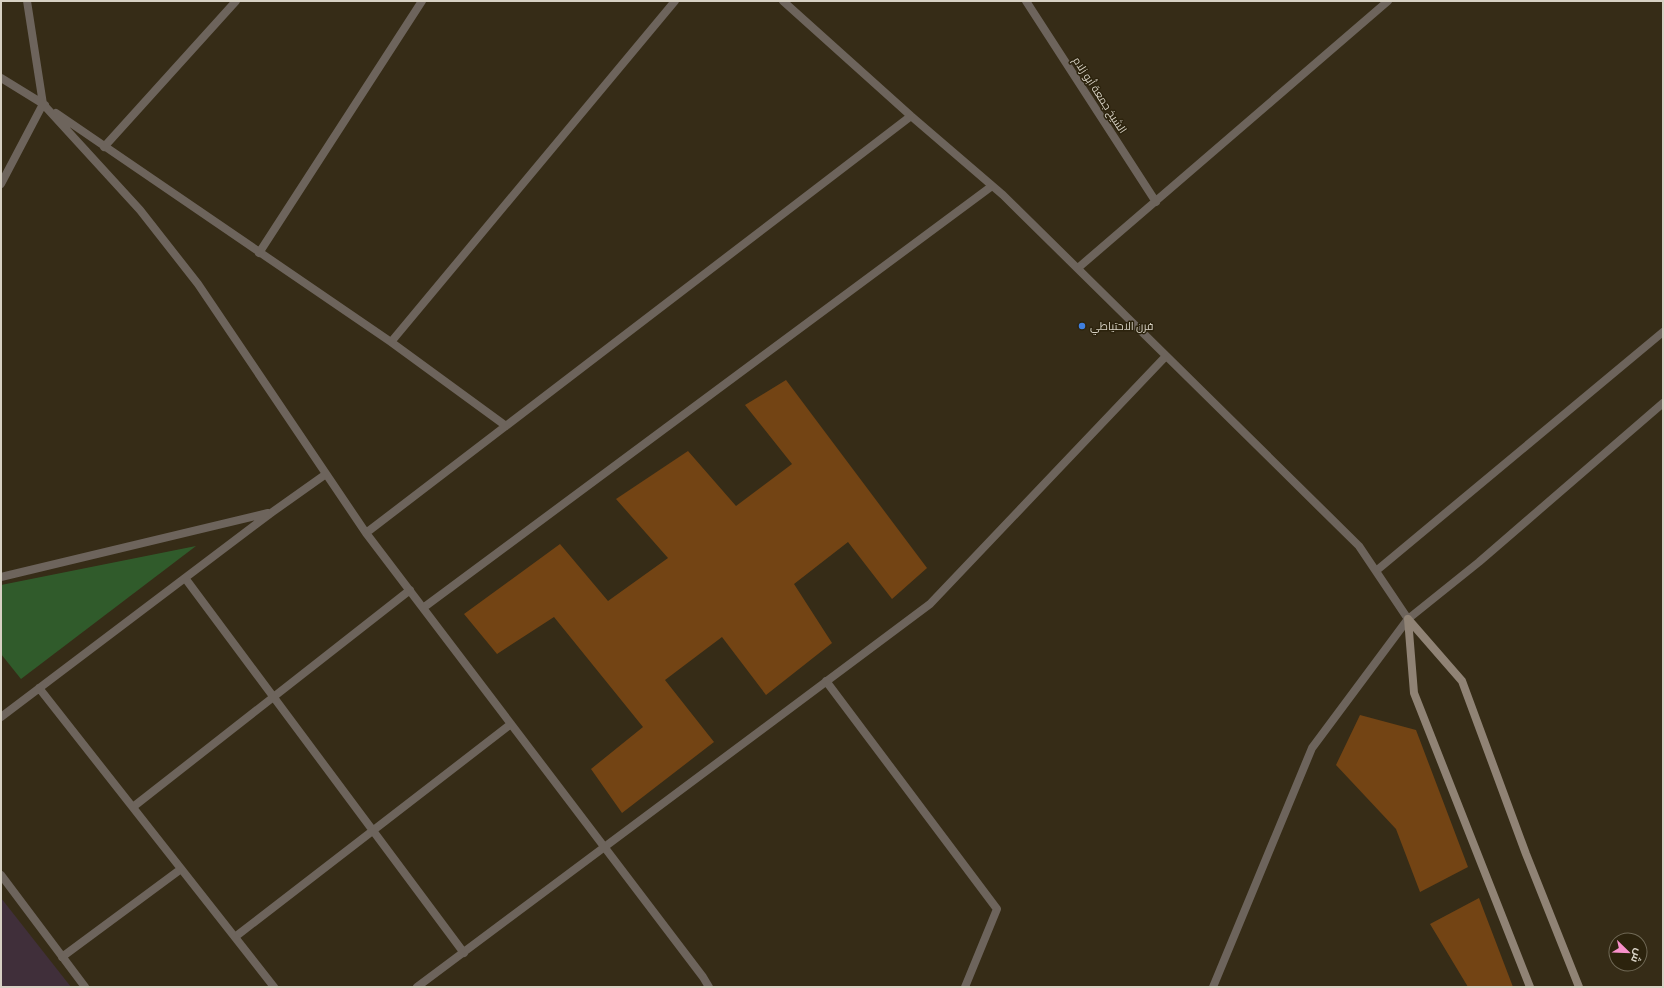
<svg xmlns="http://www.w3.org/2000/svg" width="1664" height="988" font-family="'PT Sans Narrow',Cairo,sans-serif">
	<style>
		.industrial { fill: #402f3a }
		.green { fill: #305b2b }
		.building { fill: #734414 }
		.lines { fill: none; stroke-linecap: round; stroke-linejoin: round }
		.street { stroke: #6d645c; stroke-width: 8 }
		.secondary { stroke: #908375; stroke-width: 8 }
		.shop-dot { fill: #3f7fe0; stroke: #2c230d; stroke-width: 1.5 }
		.labels { text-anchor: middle; stroke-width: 3; stroke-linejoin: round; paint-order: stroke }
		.street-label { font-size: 11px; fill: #d7d1c4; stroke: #2c230d }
		.poi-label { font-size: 11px; fill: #d7d1c4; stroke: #2c230d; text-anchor: start }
	</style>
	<rect width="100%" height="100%" fill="#362c17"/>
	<path class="industrial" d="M1,898L71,987H1Z"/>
	<path class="green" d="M196,546L21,679L1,654V585Z"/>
	<path class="building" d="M786,380L927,568L892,599L848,542L794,584L832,643L766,695L722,637L665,680L714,742L622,813L591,769L643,727L554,617L497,654L464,614L560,544L608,601L668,558L616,499L688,451L736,506L792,464L745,405Z
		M1360,715L1416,730L1468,867L1420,892L1396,829L1336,765Z
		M1479,898L1513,987H1468L1430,924Z"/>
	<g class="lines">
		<path class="street" d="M27,1L43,104L140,210L198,284L366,533L703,977L709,987
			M783,1L911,116L1003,195L1359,546L1408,619
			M1026,1L1156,202
			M1,78L45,105
			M56,113L391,342L506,426
			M104,147L236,1
			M1,184L43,104
			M259,253L422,1
			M1078,268L1388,1
			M391,342L675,1
			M366,533L911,116
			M1376,571L1663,332
			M1,577L268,513
			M185,578L464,953
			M423,608L992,186
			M826,681L997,909L965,987
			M39,688L274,987
			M1,717L271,513L326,474
			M133,807L410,590
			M1,875L85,987
			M235,937L511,724
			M62,957L181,869
			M417,987L930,604L1166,356
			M1213,987L1312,748L1408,619L1479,562L1663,403"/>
		<path class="secondary" d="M1408,619L1462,681L1526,854L1579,987
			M1408,619L1414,693L1530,987"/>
	</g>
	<circle class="shop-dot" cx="1082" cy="326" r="4"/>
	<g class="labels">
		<g class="street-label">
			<text transform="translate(1100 95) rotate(57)" y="4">الشيخ جمعة أبو زلام</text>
		</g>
		<g class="poi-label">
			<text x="1090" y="330">فرن الاحتياطي</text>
		</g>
	</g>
	<rect width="1664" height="988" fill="none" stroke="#d7d1c4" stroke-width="4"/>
	<g transform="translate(1628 952) rotate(113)"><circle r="19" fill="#2c230d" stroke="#706956"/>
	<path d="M0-3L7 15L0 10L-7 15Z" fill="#f890ca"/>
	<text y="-6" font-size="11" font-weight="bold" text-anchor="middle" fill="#d7d1c4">ش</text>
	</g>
</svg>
